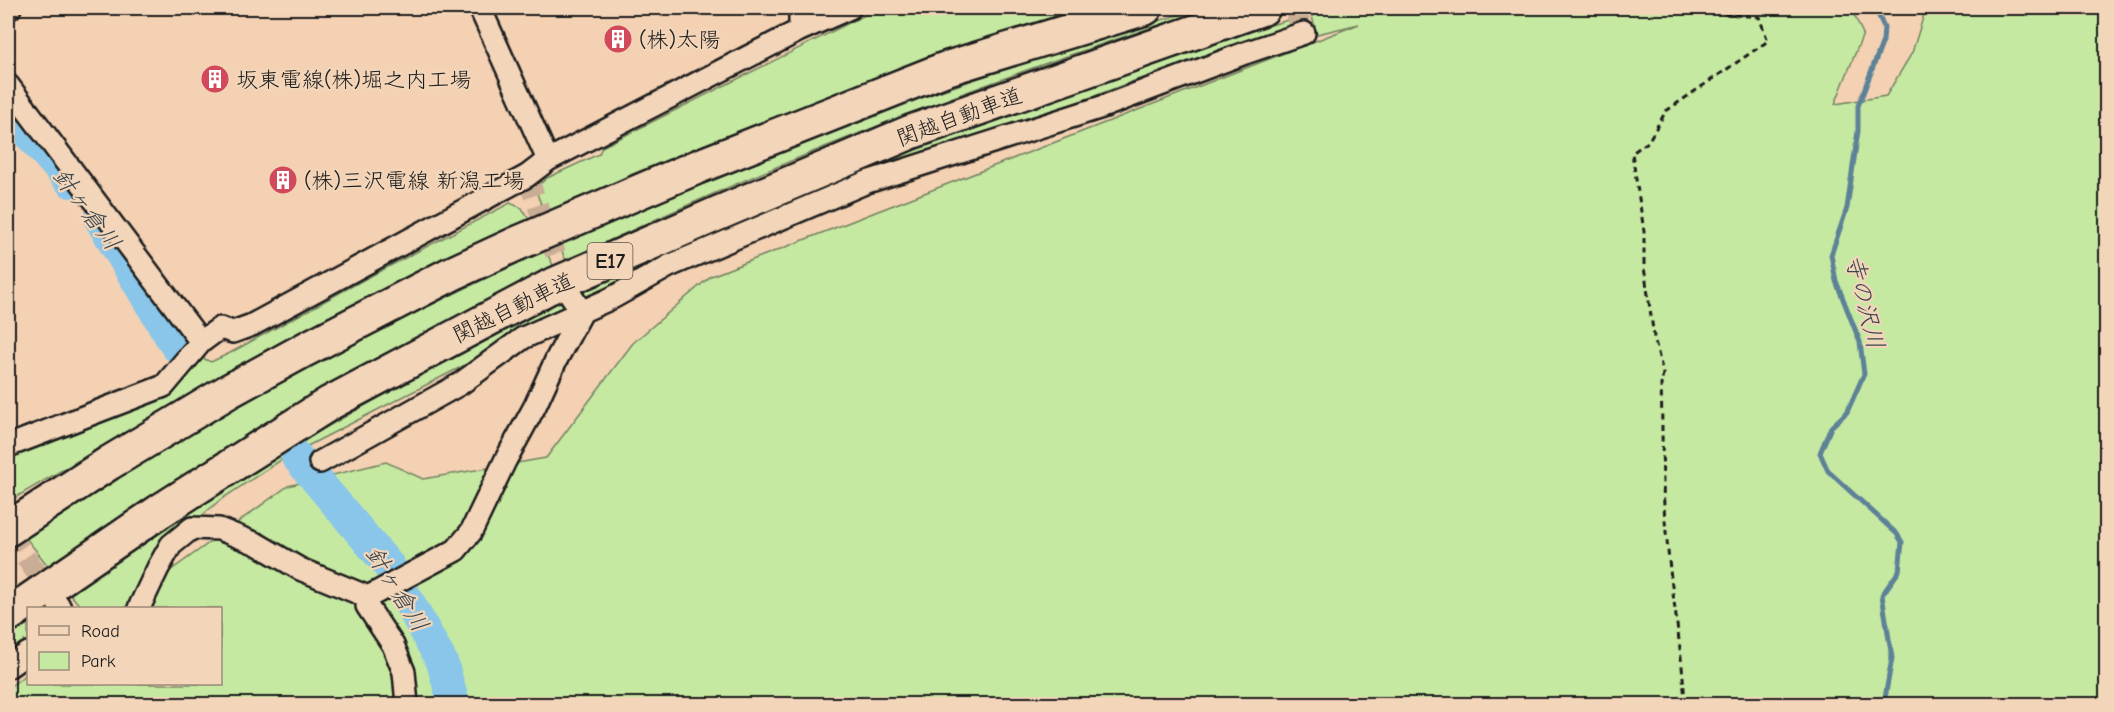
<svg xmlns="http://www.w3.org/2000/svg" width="2114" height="712" font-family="'Comic Neue','Klee One',sans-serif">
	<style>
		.green { fill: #c6e9a2; stroke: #71825f; stroke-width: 1.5 }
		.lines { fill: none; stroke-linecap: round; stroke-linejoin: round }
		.stream { stroke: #5d8297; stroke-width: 5 }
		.river { stroke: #89c6e9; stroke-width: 32 }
		.minor-tunnel { stroke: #c9ad95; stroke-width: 21; stroke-dasharray: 21 10; stroke-linecap: butt }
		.minor-casing { stroke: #1c1c1c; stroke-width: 26 }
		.motorway-casing { stroke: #1c1c1c; stroke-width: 38 }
		.path { stroke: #1c1c1c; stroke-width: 3; stroke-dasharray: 6 4.5; stroke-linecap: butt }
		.minor { stroke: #f3d5b9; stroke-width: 21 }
		.motorway { stroke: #f3d5b9; stroke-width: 33 }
		.labels { text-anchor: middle; stroke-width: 4.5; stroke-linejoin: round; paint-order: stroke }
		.shield { fill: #f3d5b9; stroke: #5c544b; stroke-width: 1.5 }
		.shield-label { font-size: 21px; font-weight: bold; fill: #1c1c1c }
		.poi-label { font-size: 22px; fill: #1c1c1c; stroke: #f3d5b9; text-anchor: start }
		.street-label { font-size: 22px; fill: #1c1c1c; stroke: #f3d5b9 }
		.water-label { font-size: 24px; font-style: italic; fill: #37464f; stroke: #f3d5b9 }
	</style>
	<rect width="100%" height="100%" fill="#f4d1b3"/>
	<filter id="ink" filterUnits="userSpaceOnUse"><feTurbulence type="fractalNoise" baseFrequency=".0167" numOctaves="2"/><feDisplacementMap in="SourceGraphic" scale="12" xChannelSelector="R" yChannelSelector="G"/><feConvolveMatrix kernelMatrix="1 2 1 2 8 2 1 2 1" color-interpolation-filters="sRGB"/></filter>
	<g filter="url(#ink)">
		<path class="green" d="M879,8H1088L808,104L630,175L545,214L536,191L540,184L547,178L599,154L602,147Z
			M1202,8H1213C992,77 775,161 566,261L559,244C657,201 756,159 857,121C971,79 1086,42 1202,8Z
			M1328,8H1851L1863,34L1835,104L1886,96L1912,53L1926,8H2106V704H8V688L28,673V684H220V608H82L69,593C144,541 220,490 298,444C386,392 477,345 567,298L570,314L523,335L284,458L220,500L170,543L149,586L288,486L386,462L423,479L546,458L633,343L711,276L1359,24L1317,34L1311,13Z
			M1294,18L1298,31L1174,75L1139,79L1016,126L585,303L581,291L677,245L824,181L1122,72Z
			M510,203L522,208L530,222L305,332L211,382L8,502V457L177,389L202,358L211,362L230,353L365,279Z
			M545,250L554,267C429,330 307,399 188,472C141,502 95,535 48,566L26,538C105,487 183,435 265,390C357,340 451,295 545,250Z
			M28,622V649L8,663V637Z"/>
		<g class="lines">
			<path class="stream" d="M1875,8L1884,27L1883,41L1858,106V131L1847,208L1831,255L1836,281L1860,342L1864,374L1847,412L1831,427L1820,453L1828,471L1897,534L1902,542L1899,571L1882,595L1892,658L1884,704"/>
			<path class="river" d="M8,110L71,182
				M100,219L176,346
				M297,457L389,566L442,662L454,704"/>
			<path class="minor-tunnel" d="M1294,8L1304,33
				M527,176L569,291
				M8,532L55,599"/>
			<g class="minor-casing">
				<path id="minor" d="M480,8L548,160
					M8,9L10,8
					M800,30L850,8
					M8,85L201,342
					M8,446L164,386L201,342L220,328L233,332L252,325L527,176L548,160L800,30V8
					M320,462L460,384L523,338L612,298L669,266L867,182L1102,107L1245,53L1304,33
					M368,597L456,550L471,532L505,461L535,406L556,360L582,312L570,294
					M368,597L367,606L393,645L404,672L407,704
					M58,604L60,608
					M139,608L158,568L171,545L192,528L219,529L257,544L300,569L368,597
					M8,667L28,653"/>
			</g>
			<g class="motorway-casing">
				<path id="motorway" d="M8,529L109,463L229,391L304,350L451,274L516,244L697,167L945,69L1145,8
					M8,615L160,511L330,403L549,287L719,213L911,132L1263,8"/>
			</g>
			<path class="path" d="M1672,8L1679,10L1759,17L1768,41L1666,111L1648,142L1632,153L1644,231V267L1654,337L1663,373L1661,385C1663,437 1661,489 1667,541C1672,596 1682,649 1685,704"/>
			<use href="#minor" class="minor"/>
			<use href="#motorway" class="motorway"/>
		</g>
	</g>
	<defs>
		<g id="building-disc" transform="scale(1.5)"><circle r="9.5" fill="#d1495b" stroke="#f3d5b9"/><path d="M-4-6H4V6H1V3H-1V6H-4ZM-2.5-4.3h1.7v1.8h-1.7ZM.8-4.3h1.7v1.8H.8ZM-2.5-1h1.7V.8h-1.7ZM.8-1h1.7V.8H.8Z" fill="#fff"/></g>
	</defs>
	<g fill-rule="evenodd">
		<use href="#building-disc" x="618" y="39"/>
		<use href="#building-disc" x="215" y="79"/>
		<use href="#building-disc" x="283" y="180"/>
	</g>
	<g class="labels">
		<rect class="shield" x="587.5" y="243" width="45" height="36" rx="4.5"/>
		<g class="shield-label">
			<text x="610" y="268">E17</text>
		</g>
		<g class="poi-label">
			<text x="639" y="47">(株)太陽</text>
			<text x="236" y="87">坂東電線(株)堀之内工場</text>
			<text x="304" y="188">(株)三沢電線 新潟工場</text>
		</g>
		<g class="street-label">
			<text transform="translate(959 116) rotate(-20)" y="8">関越自動車道</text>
			<text transform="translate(513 307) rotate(-26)" y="8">関越自動車道</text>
		</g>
		<g class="water-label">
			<text transform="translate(87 209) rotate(53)" y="8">針ヶ倉川</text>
			<text transform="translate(1865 302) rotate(76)" y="8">寺の沢川</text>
			<text transform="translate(397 589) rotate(58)" y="8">針ヶ倉川</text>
		</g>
	</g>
	<rect width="2114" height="712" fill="none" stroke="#f3d5b9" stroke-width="30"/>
	<rect x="15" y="15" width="2084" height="682" fill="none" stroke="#1c1c1c" stroke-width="2" filter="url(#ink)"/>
	<rect x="27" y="607" width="195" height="78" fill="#f3d5b9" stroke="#9d8b7a" stroke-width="1.5"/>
	<rect x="39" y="626" width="30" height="9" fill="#f3d5b9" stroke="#9d8b7a" stroke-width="1.5"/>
	<text x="81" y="637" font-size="18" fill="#1c1c1c">Road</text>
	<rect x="39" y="652" width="30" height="18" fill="#c6e9a2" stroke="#9d8b7a" stroke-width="1.5"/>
	<text x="81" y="667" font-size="18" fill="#1c1c1c">Park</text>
</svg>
